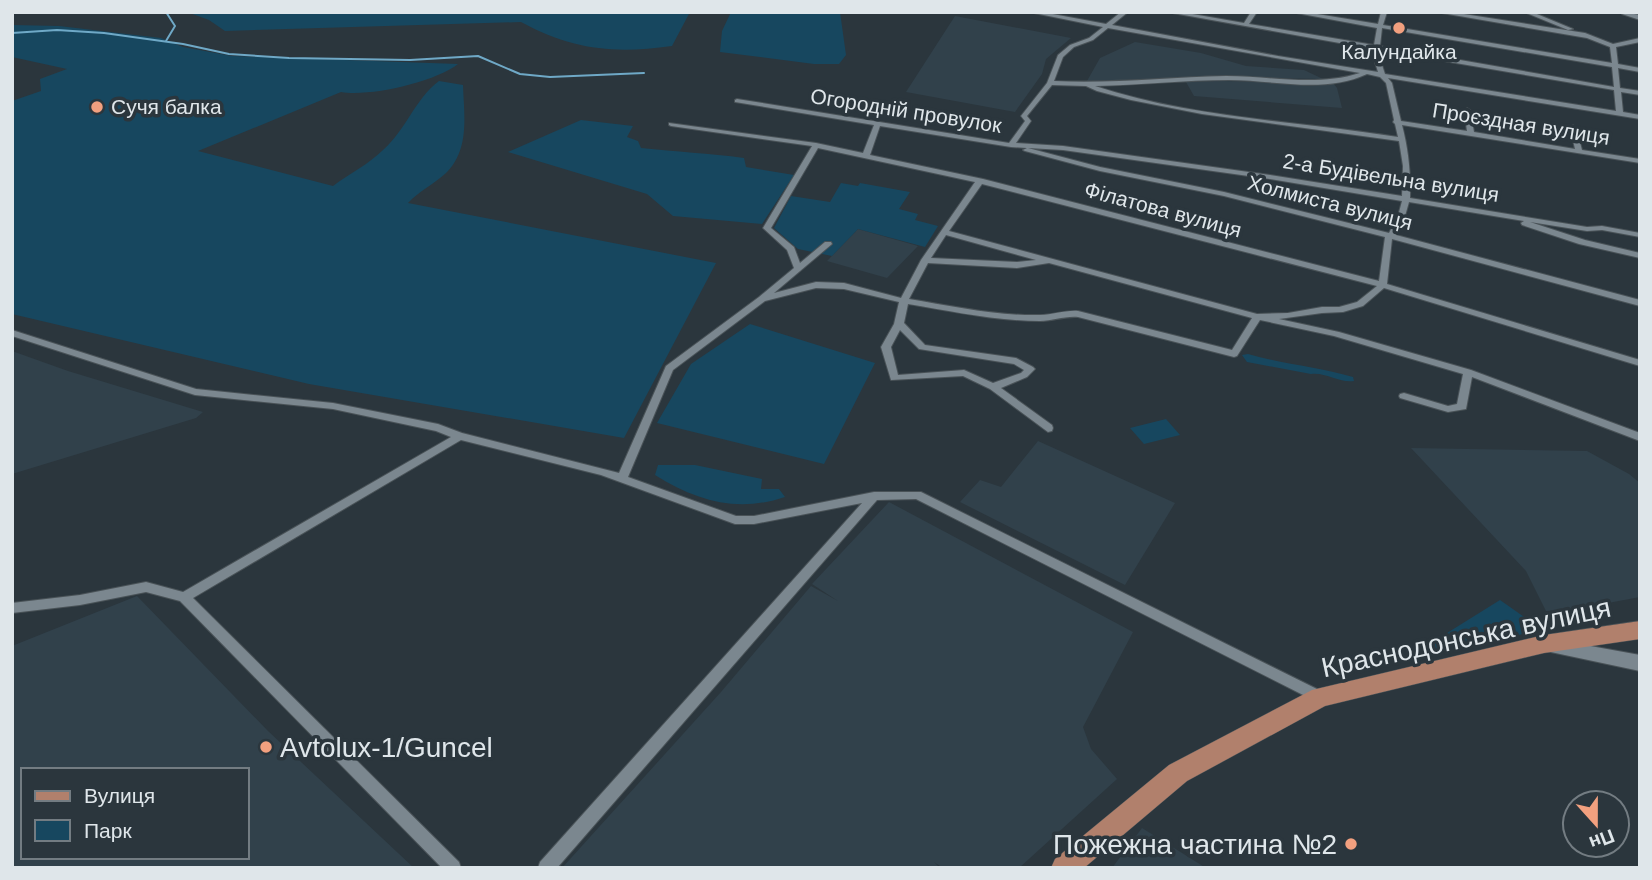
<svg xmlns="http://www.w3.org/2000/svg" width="1652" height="880" font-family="Helvetica,sans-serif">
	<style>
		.built { fill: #31414b; fill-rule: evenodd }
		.green { fill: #17475f }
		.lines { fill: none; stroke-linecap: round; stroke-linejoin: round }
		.stream { stroke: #6fa9c7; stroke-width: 2 }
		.minor-casing { stroke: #495257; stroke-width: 2 }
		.tertiary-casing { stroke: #495257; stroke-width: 2 }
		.primary-casing { stroke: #495257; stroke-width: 1 }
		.minor { fill: #7b878f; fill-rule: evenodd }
		.tertiary { fill: #7b878f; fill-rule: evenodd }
		.primary { fill: #b1806c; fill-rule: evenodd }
		.poi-dot { fill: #f2a07f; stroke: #2b363d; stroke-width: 2.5 }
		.labels { text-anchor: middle; stroke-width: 7; stroke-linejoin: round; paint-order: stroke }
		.far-poi-label { font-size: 21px; fill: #dfe6ea; stroke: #2b363d }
		.far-street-label { font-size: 21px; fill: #dfe6ea; stroke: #2b363d }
		.near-street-label { font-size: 28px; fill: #dfe6ea; stroke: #2b363d }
		.near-poi-label { font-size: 28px; fill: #dfe6ea; stroke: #2b363d; text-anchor: start }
	</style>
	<rect width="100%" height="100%" fill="#2b363d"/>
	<path class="built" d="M955,16L1071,38L1046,59L1042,74L1015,112L906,92Z
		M1135,42L1201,53L1246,66L1304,70L1323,79L1223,77L1087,81L1100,58Z
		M1223,81L1333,83L1337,88L1342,108L1194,96L1186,82Z
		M858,229L918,246L887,278L827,261Z
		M12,351L68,371L203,412L196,418L12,474Z
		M1038,441L1175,503L1125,585L960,502L980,480L1001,487Z
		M1411,448L1587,451L1629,474L1640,483V597L1576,609L1546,611L1526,571Z
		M889,502L1133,632L1083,727L1091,749L1117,779L1019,868H943L934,862L940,868H562L721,692L811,586L838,601L812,584Z
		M137,596L268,731L414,868H12V646ZM23,770H247V857H23Z
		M1142,828L1206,868H1112Z"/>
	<path class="green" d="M187,12H690L672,46C614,54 573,50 521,22L225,31L209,20Z
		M731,12H840L846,55L839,64H814L720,52L722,31Z
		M12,25L59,26L161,38L183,47L232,56L458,64C435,82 370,97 341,92L198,151L333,186C349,174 369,164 383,150C406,130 415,99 439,81L463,85C464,116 470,149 446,173C434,184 418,192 408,203L716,263L624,438L309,384L12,314V101L41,91L40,79L67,69L12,57Z
		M581,120L633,126L627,137L638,141L641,148C676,152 709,153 744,158L746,167L794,175L762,224L673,216L647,194L508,152Z
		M841,183L858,186L860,183L910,192L899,209L918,214L915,220L938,226L925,247L858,229L832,256L798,249L774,228L791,196L830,202Z
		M750,324L875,363L824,464L657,423L691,364Z
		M1248,354C1283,364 1318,367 1353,377L1354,381C1338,383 1326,372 1311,374L1247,362L1242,355Z
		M1166,419L1180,435L1144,444L1130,428Z
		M658,465H695L762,479L761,489H779L785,497C737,513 697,501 655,475Z
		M1500,600L1537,626L1536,631L1440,653L1431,643Z"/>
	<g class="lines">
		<path class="stream" d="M166,12L175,26L166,41
			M12,33L57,30L104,33L183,44L229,54L289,58L410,60L478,56L520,74L550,77L644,73"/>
		<g class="minor-casing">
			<path id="minor" d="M1029,12H1042L1106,24L1121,12H1128L1112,25L1278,56L1378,72L1374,59L1373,49L1167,12H1181L1244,23L1251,12H1257L1249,24L1374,45L1377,28L1291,12H1305L1378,24L1381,12H1387L1383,25L1612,63L1610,47L1587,38L1436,12H1451L1585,33L1613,44L1640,38V42L1616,47L1618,64L1640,68V72L1618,68L1620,88L1640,91V95L1621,92L1623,112L1640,115V119L1388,78L1392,83L1401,121L1467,131L1464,110L1467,108L1470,110L1474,132L1575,149L1570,127L1573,125L1576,127L1582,150L1640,159V163L1402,125C1408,148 1411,172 1410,198L1587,227L1602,226L1640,233V237L1602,230L1587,231L1530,222L1585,240L1640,253V258L1579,244L1522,225L1521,223L1524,221L1409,202L1403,223L1396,235L1640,300V306L1392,239L1387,284L1640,360V366L1384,288L1363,306L1343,312L1322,313L1279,319L1339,332L1471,370L1640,433V441L1472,377L1466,409L1448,412L1400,398L1399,396L1400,394L1404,393L1448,406L1457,404L1463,374L1334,336L1260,320L1237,356L1234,357L1078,317C1064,316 1053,321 1040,321C995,321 951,311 908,304L904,323L925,345L1016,358L1033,367L1035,369L1027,377L1001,388L1052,425L1053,428L1052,431L1048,432L990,389L963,376L891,380L881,347L894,324L899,302L844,289L816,288L765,301L673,370L628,477L736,516H754L874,492H921L1325,693L1327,697L1325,701L1320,703L1315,701L916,499L877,500L557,868H538L540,862L862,503L754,524H735L601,475L461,440L193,598L459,862L461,868H442L180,601L146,592L80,605L12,613V603L80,595L146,582L183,592L451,437L436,431L333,409L195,395L12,336V330L196,389L333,403L438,424L462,433L619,473L666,366L759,297L794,268L787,250L763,228L812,146L671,126L669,125V123L816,143L863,153L874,125L735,102V100L737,99L1009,143L1025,121L1021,116L1047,83L1058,55L1070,45L1089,38L1103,27ZM1108,28L1360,73C1316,87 1271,76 1226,76C1169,77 1111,84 1054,81L1063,57L1074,47L1093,40ZM1382,28L1612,67L1614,87L1380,46ZM1379,50L1614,90L1616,111L1385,74L1380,59ZM1367,74L1380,77L1386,83L1394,120L1393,122L1395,124L1398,137C1298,121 1191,118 1095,86C1140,85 1184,80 1229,80C1274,80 1325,94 1367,74ZM1052,85L1086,86L1097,91L1131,100L1202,114L1399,141L1403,166L1402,196L1270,175L1063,146L1016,143L1031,121L1027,116ZM880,126L1011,147L1027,148L1023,150L1025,151L1100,171L1224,196L1385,237L1379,281L983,179L870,155ZM818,148L975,182L921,260L901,298L844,283L816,282L774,293L832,244L831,242H825L800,263L794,247L771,228ZM1028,148L1063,150L1270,179L1402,201L1398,216L1389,233L1224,192L1100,167ZM982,184L1377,286L1357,302L1339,307H1322L1288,313L1257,314L949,231ZM946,235L1036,260L1017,262L931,258ZM928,263L1017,268L1049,263L1252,318L1232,350L1078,311C1065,310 1053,315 1040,315C996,316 952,306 909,299ZM900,330L919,349L1014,364L1024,370L1021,373L993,383L964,370L898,375L891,347Z
				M1524,12H1532L1573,29L1568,30Z"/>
		</g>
		<g class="tertiary-casing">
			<path id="tertiary" d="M1622,12L1640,15V20L1622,14Z
				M1552,639L1640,655V671L1546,651L1543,646L1546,641Z"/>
		</g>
		<g class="primary-casing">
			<path id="primary" d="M1640,621V639L1544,653L1325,706L1187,781L1084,868H1051L1055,859L1169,765L1312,690L1544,635Z"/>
		</g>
		<use href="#minor" class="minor"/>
		<use href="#tertiary" class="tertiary"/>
		<use href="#primary" class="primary"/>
	</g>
	<g class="poi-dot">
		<circle cx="1399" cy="28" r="7"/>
		<circle cx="97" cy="107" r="7"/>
		<circle cx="266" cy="747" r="7"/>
		<circle cx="1351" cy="844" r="7"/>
	</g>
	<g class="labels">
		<g class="far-poi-label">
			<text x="1399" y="59">Калундайка</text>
			<text x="111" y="114" text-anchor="start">Сучя балка</text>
		</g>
		<g class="far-street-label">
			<text transform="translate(906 111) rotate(9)" y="7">Огородній провулок</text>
			<text transform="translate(1521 124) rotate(9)" y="7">Проєздная вулиця</text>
			<text transform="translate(1391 178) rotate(9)" y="7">2-а Будівельна вулиця</text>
			<text transform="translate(1330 203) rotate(14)" y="7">Холмиста вулиця</text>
			<text transform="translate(1163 210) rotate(15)" y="7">Філатова вулиця</text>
		</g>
		<g class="near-street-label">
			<text transform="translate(1466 637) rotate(-12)" y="10">Краснодонська вулиця</text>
		</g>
		<g class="near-poi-label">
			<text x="280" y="757">Avtolux-1/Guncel</text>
			<text x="1337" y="854" text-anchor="end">Пожежна частина №2</text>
		</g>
	</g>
	<rect width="1652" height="880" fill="none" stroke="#dfe6ea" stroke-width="28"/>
	<rect x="21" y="768" width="228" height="91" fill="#2b363d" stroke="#737c82" stroke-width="2"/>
	<rect x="35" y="791" width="35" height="10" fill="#b1806c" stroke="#737c82" stroke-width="2"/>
	<text x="84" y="803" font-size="21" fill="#dfe6ea">Вулиця</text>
	<rect x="35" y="820" width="35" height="21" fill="#17475f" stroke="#737c82" stroke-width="2"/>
	<text x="84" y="838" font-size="21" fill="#dfe6ea">Парк</text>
	<g transform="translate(1596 824) rotate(159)"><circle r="33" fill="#2b363d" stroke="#737c82" stroke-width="2"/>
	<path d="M0-5L12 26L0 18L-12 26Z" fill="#f2a07f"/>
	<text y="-10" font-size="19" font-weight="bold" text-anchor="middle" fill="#dfe6ea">Пн</text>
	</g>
</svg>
